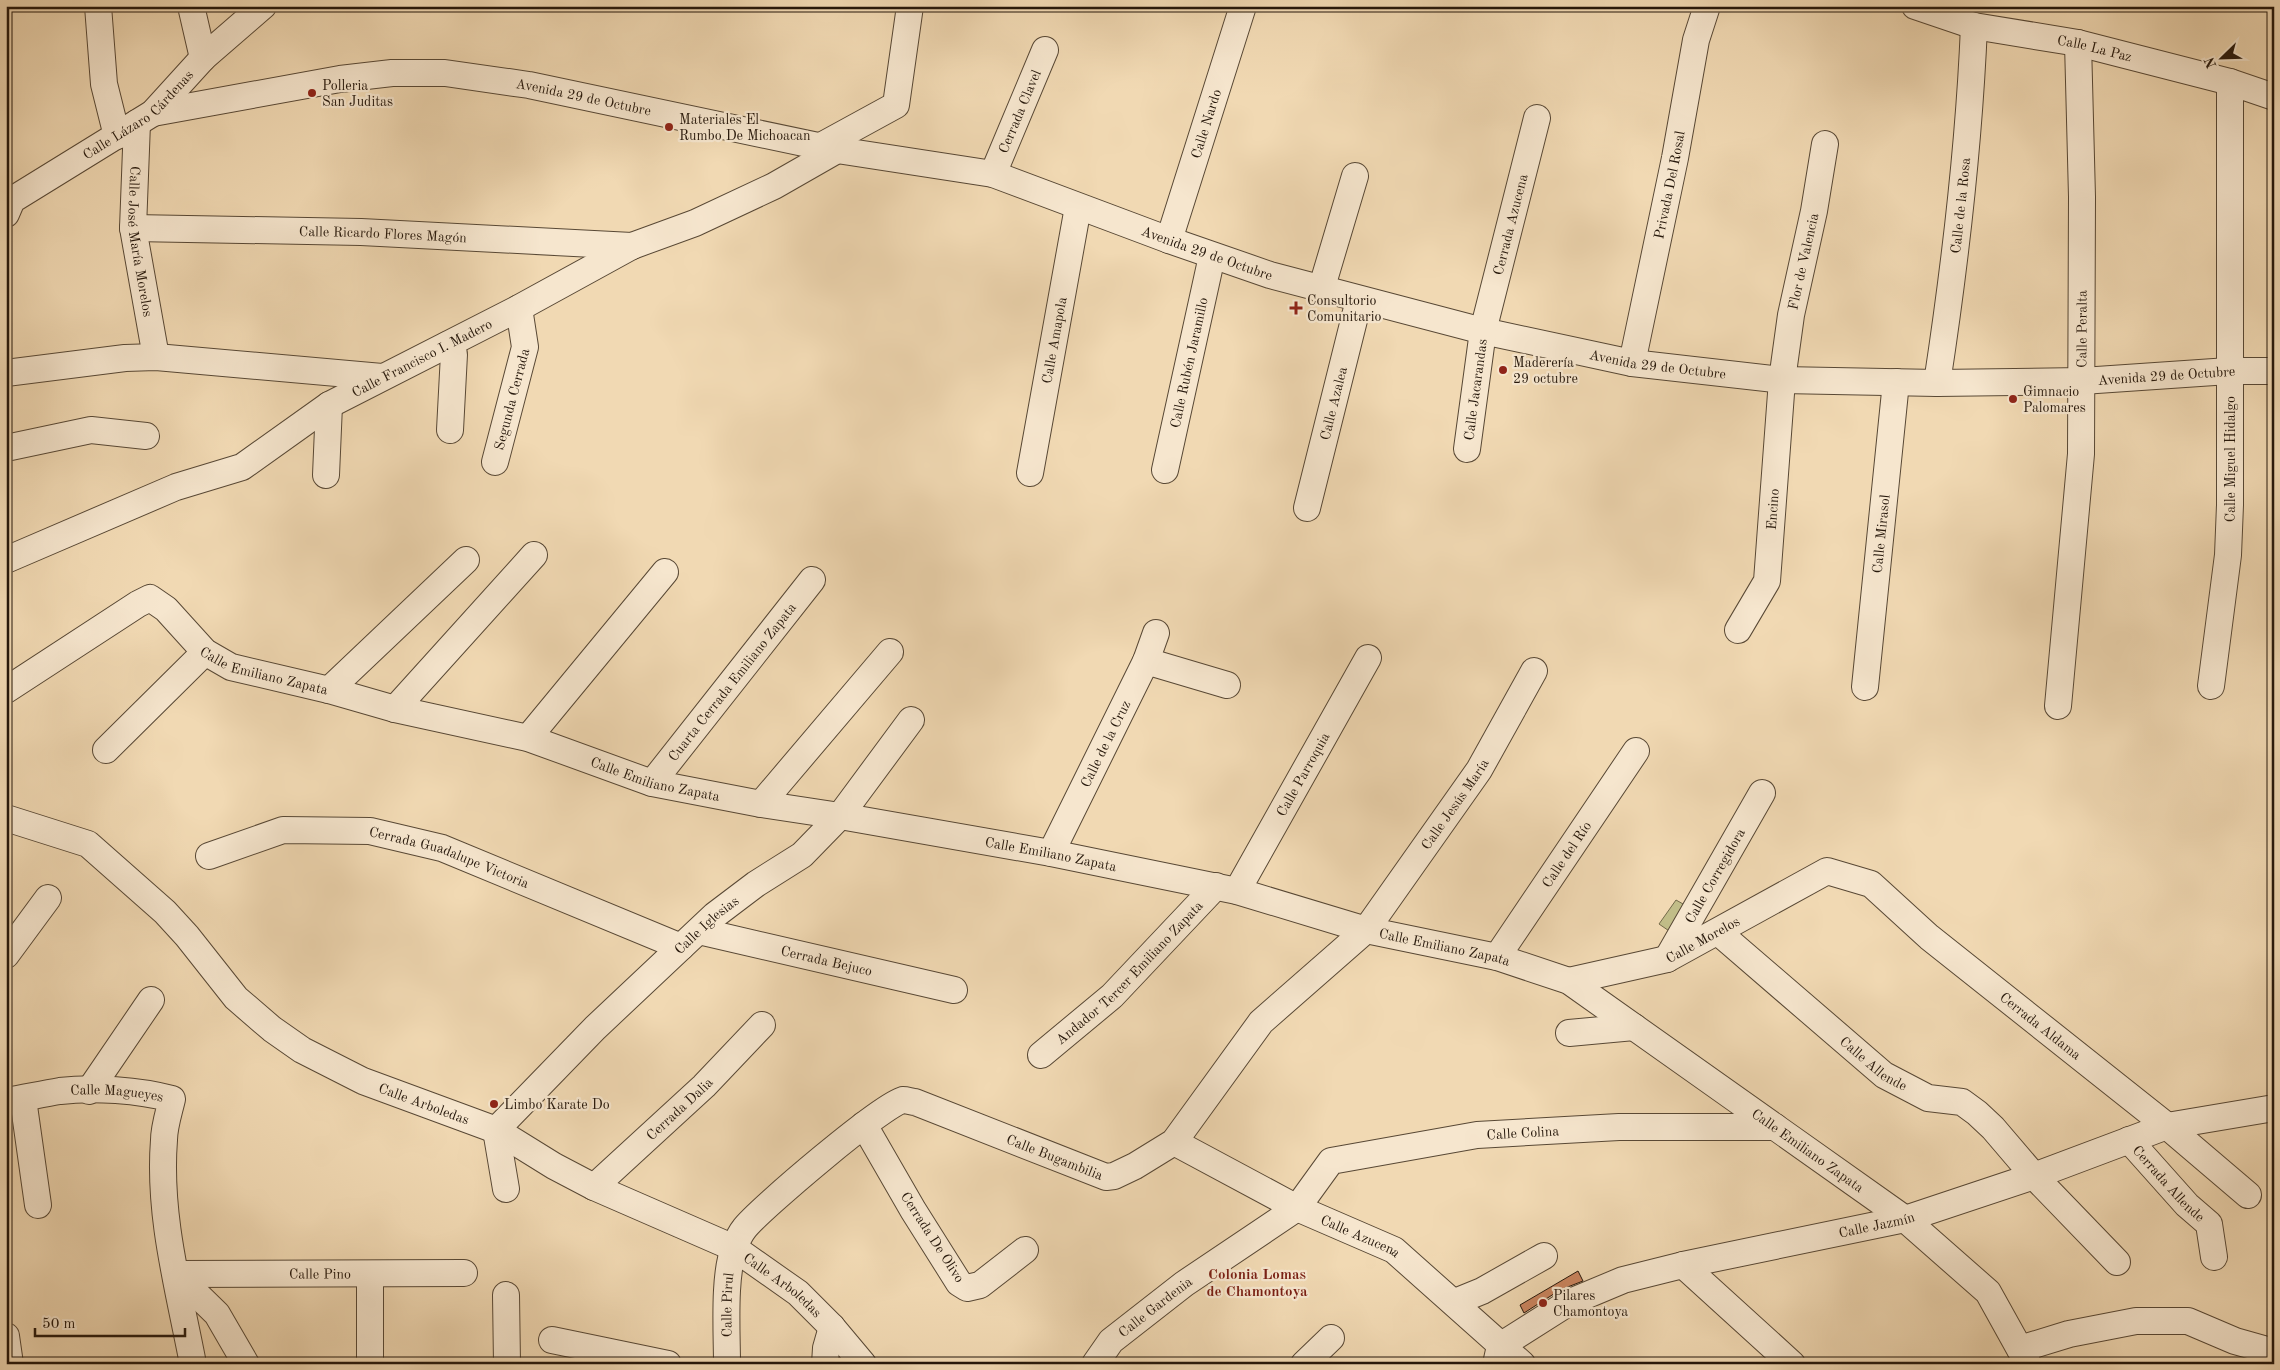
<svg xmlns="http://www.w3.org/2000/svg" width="2280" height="1370" font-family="'Old Standard TT',serif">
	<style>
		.green { fill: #c1bd88; stroke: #736a4a }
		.building { fill: #cb855f; stroke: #25170b }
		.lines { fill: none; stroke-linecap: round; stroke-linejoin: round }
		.minor-casing { stroke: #584835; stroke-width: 28 }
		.minor { stroke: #f6e6ce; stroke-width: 26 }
		.poi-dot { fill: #8f2418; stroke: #f6e6ce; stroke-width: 2 }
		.labels { text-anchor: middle; stroke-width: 4.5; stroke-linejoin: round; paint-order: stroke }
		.street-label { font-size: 14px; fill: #25170b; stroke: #f6e6ce }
		.poi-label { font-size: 14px; fill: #25170b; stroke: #f6e6ce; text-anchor: start }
		.neighbourhood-label { font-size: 15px; font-weight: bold; fill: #7a1f14; stroke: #f6e6ce }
	</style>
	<rect width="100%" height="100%" fill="#f1d9b3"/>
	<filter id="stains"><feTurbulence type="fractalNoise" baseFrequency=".004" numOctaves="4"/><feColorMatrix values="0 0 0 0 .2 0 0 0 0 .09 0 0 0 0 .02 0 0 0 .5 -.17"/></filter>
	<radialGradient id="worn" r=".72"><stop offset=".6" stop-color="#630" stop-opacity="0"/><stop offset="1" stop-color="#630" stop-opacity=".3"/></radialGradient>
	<path class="green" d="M1676,900L1692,909L1675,935L1659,924Z"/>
	<path class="building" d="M1578,1271L1583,1281L1560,1290L1524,1313L1520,1305Z"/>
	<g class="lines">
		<g class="minor-casing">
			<g id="minor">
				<path d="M98,6L104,84L117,136"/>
				<path d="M191,6L203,58"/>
				<path id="s1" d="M1915,6L1974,26L2078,43L2230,82L2274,97"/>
				<path id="s2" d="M153,113L340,79L392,73H445L529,85L837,150L993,174L1169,240L1270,275L1483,331L1632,363L1782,380L1937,383L2082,381L2229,371H2274"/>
				<path id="s3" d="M137,123L133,228L156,357"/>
				<path d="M821,146L896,105L910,6"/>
				<path id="s4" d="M993,174L1045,50"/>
				<path id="s5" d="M6,214L12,200L153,113L203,58L263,6"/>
				<path id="s6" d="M133,228L361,232L632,246"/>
				<path id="s7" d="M1169,240L1243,6"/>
				<path d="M1321,290L1355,176"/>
				<path d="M447,345L454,354L450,430"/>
				<path id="s8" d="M1632,363L1675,158L1696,40L1707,6"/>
				<path d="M6,373L125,358L156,357L382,377"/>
				<path id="s9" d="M1937,383C1955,265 1969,146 1974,26"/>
				<path d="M6,448L91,430L146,436"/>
				<path id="s10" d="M1467,449L1483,331L1537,118"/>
				<path id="s11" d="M495,462L525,347L519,308"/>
				<path id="s12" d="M1165,470L1212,256"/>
				<path id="s13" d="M1030,473L1078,207"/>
				<path d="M326,475L329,405"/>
				<path id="s14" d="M1307,508L1359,300"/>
				<path id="s15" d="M6,560L176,487L242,467L329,405L519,308L632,246L695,223L774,186L837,150"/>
				<path id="s16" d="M1738,630L1767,581L1782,380L1791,315L1814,211L1825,144"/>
				<path d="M1146,661L1227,685"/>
				<path id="s17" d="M2211,686L2228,555L2230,505V82"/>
				<path id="s18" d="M1865,687L1896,382"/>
				<path id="s19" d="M6,690L138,604L150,598L166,609L205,652L231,667L329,690L395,709L528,738L652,783L761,804L840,816L1051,853L1237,891L1366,930L1497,957L1569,981L1905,1219L1988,1292L2028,1364"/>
				<path d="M329,690L466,560"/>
				<path id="s20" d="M2058,706L2081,454L2082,197L2078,43"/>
				<path d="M395,709L534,555"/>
				<path d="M528,738L665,572"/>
				<path d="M106,750L205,652"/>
				<path id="s21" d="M652,783L812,580"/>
				<path d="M761,804L890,652"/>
				<path id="s22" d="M6,818L88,844L165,912L187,936L236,998L272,1029L302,1050L363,1081L496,1130L554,1166L594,1187L734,1248L798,1293L832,1327L863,1364"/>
				<path id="s23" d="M1051,853L1146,661L1156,633"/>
				<path id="s24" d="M209,856L283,830L370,831L442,848L681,947"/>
				<path id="s25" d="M1237,891L1368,658"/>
				<path id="s26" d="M699,931L954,990"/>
				<path id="s27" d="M1718,932L1884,1075L1928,1098L1962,1102L1977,1113L1993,1128L2034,1176L2117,1262"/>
				<path d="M6,955L48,898"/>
				<path id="s28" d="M1497,957L1636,751"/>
				<path id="s29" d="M1667,959L1762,793"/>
				<path id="s30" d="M1569,981L1667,959L1827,871L1871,884L1929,937L2167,1126L2248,1195"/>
				<path d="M1569,1033L1634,1027"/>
				<path id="s31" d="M1041,1055L1112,996L1216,886"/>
				<path d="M89,1091L151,1000"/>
				<path d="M23,1099L38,1205"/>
				<path id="s32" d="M6,1101C24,1098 42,1094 60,1091C93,1087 139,1090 172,1099C169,1112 164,1127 164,1140C158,1216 179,1290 193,1364"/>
				<path d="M864,1125L913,1210L959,1283L967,1288L980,1285L1025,1250"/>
				<path id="s33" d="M496,1130L595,1028L715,915L756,884L802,855L840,816L911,720"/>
				<path d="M496,1130L506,1189"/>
				<path id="s34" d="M2129,1140L2187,1205L2209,1224L2214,1257"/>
				<path id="s35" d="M1174,1142L1297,1208L1394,1250L1522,1364"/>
				<path id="s36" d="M594,1187L704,1086L762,1025"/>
				<path d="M1683,1265L1792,1364"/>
				<path id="s37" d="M176,1274L464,1273"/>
				<path d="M176,1274L217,1314L246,1364"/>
				<path d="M370,1274V1364"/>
				<path d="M506,1295L507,1364"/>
				<path d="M1455,1302L1482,1291L1544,1256"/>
				<path d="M6,1336L10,1364"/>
				<path d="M552,1340L668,1364"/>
				<path d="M2020,1349L2069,1334L2136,1321H2188L2235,1341L2274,1352"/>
				<path id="s38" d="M727,1364C727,1333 723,1273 735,1246C737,1241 740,1234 744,1229C757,1211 887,1101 903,1100C907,1100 912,1102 915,1102L1106,1177L1114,1176L1135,1166L1174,1142L1261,1022L1366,930L1479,770L1534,671"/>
				<path d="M825,1364L826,1348L832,1327"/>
				<path id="s39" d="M1095,1364L1111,1341L1184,1284L1297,1208L1331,1161L1477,1135L1619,1127H1775"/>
				<path d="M1304,1364L1331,1338"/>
				<path id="s40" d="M1496,1364L1500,1346L1568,1303L1623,1280L1683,1265L1905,1219L2034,1176L2167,1126L2274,1108"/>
			</g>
		</g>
		<use href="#minor" class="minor"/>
	</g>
	<g class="poi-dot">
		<circle cx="312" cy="93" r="5"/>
		<circle cx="669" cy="127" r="5"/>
		<path d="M1293.5 300.5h5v5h5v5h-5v5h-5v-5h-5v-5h5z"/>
		<circle cx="1503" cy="370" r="5"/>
		<circle cx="2013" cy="399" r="5"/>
		<circle cx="494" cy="1104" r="5"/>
		<circle cx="1543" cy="1303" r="5"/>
	</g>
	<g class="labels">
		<g class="street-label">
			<text dy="5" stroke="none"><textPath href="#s1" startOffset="185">Calle La Paz</textPath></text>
			<text dy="5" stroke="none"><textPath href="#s2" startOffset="436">Avenida 29 de Octubre</textPath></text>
			<text dy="5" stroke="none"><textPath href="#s4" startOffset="68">Cerrada Clavel</textPath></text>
			<text dy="5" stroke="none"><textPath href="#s5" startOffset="168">Calle Lázaro Cárdenas</textPath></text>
			<text dy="5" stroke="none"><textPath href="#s7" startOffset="122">Calle Nardo</textPath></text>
			<text dy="5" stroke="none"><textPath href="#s8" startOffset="182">Privada Del Rosal</textPath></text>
			<text dy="5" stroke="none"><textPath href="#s9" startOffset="179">Calle de la Rosa</textPath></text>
			<text dy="5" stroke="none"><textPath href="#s10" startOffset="229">Cerrada Azucena</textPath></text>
			<text dy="5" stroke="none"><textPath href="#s6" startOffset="250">Calle Ricardo Flores Magón</textPath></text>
			<text dy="5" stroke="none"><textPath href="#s3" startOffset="119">Calle José María Morelos</textPath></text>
			<text dy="5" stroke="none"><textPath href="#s2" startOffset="1081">Avenida 29 de Octubre</textPath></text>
			<text dy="5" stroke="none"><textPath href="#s16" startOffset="379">Flor de Valencia</textPath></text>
			<text dy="5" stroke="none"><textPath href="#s20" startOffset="378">Calle Peralta</textPath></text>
			<text dy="5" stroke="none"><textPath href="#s13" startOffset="135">Calle Amapola</textPath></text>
			<text dy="5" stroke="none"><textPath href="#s15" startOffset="465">Calle Francisco I. Madero</textPath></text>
			<text dy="5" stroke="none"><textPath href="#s12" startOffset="110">Calle Rubén Jaramillo</textPath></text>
			<text dy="5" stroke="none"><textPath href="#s2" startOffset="1546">Avenida 29 de Octubre</textPath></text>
			<text dy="5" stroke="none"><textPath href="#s2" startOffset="2056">Avenida 29 de Octubre</textPath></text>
			<text dy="5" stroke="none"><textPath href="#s10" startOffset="60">Calle Jacarandas</textPath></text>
			<text dy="5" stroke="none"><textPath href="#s11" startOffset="65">Segunda Cerrada</textPath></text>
			<text dy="5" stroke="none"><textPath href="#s14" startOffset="108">Calle Azalea</textPath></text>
			<text dy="5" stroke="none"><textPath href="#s17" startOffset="228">Calle Miguel Hidalgo</textPath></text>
			<text dy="5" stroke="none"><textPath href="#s16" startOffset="129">Encino</textPath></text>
			<text dy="5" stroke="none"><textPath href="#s18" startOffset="154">Calle Mirasol</textPath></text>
			<text dy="5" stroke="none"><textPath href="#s19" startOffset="311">Calle Emiliano Zapata</textPath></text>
			<text dy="5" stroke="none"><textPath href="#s21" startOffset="129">Cuarta Cerrada Emiliano Zapata</textPath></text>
			<text dy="5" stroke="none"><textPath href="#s23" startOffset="122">Calle de la Cruz</textPath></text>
			<text dy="5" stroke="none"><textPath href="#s25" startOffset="134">Calle Parroquia</textPath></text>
			<text dy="5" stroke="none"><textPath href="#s19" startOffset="718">Calle Emiliano Zapata</textPath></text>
			<text dy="5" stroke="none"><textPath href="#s38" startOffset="1080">Calle Jesús María</textPath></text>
			<text dy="5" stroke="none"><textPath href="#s19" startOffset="1121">Calle Emiliano Zapata</textPath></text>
			<text dy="5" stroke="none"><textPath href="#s28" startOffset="124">Calle del Río</textPath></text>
			<text dy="5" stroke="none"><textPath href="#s24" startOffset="249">Cerrada Guadalupe Victoria</textPath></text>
			<text dy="5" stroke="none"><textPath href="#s29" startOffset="96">Calle Corregidora</textPath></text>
			<text dy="5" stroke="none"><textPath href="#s33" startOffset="294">Calle Iglesias</textPath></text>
			<text dy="5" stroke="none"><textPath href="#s30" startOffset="141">Calle Morelos</textPath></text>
			<text dy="5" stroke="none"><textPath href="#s19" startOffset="1526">Calle Emiliano Zapata</textPath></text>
			<text dy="5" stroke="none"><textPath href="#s26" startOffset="131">Cerrada Bejuco</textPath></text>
			<text dy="5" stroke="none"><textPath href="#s31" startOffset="121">Andador Tercer Emiliano Zapata</textPath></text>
			<text dy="5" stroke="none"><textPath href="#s30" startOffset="550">Cerrada Aldama</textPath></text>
			<text dy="5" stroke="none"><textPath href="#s27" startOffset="204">Calle Allende</textPath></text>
			<text dy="5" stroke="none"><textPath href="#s32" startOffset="112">Calle Magueyes</textPath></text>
			<text dy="5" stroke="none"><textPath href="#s22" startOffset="518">Calle Arboledas</textPath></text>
			<text dy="5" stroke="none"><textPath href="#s36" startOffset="116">Cerrada Dalia</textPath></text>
			<text dy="5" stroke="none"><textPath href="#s39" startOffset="509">Calle Colina</textPath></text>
			<text dy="5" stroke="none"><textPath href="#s19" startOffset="1948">Calle Emiliano Zapata</textPath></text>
			<text dy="5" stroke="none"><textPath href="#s38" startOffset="506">Calle Bugambilia</textPath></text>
			<text dy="5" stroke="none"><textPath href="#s34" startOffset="59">Cerrada Allende</textPath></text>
			<text dy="5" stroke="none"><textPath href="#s40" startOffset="418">Calle Jazmín</textPath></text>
			<text transform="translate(933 1237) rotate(57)" y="5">Cerrada De Olivo</text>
			<text dy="5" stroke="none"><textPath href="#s35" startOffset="209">Calle Azucena</textPath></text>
			<text dy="5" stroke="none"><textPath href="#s37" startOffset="144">Calle Pino</textPath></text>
			<text dy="5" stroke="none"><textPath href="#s22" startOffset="922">Calle Arboledas</textPath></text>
			<text dy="5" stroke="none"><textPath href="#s38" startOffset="59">Calle Pirul</textPath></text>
			<text dy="5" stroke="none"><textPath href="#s39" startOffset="84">Calle Gardenia</textPath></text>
		</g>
		<g class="poi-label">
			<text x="322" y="90">Polleria<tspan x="322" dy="16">San Juditas</tspan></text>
			<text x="679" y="124">Materiales El<tspan x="679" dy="16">Rumbo De Michoacan</tspan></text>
			<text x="1307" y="305">Consultorio<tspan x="1307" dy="16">Comunitario</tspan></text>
			<text x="1513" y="367">Maderería<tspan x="1513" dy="16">29 octubre</tspan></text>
			<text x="2023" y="396">Gimnacio<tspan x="2023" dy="16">Palomares</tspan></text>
			<text x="504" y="1109">Limbo Karate Do</text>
			<text x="1553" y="1300">Pilares<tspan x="1553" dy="16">Chamontoya</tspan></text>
		</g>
		<g class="neighbourhood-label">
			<text x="1257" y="1279">Colonia Lomas<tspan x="1257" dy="17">de Chamontoya</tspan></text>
		</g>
	</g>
	<rect width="2280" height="1370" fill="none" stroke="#f1d9b3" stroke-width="25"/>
	<rect x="8" y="8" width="2265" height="1355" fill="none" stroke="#25170b" stroke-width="2.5"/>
	<rect x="12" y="12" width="2255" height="1345" fill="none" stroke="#25170b"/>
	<g transform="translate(2222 58) rotate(247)" stroke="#f6e6ce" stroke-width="4" paint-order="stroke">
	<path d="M0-4L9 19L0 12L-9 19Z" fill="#25170b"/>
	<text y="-8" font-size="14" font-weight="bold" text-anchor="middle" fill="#25170b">N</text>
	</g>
	<path d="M35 1328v8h150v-8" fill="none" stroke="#25170b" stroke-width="2.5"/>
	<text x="42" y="1328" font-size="15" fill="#25170b" stroke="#f6e6ce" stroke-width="4" paint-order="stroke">50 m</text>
	<rect width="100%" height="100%" filter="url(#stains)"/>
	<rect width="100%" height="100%" fill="url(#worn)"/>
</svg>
